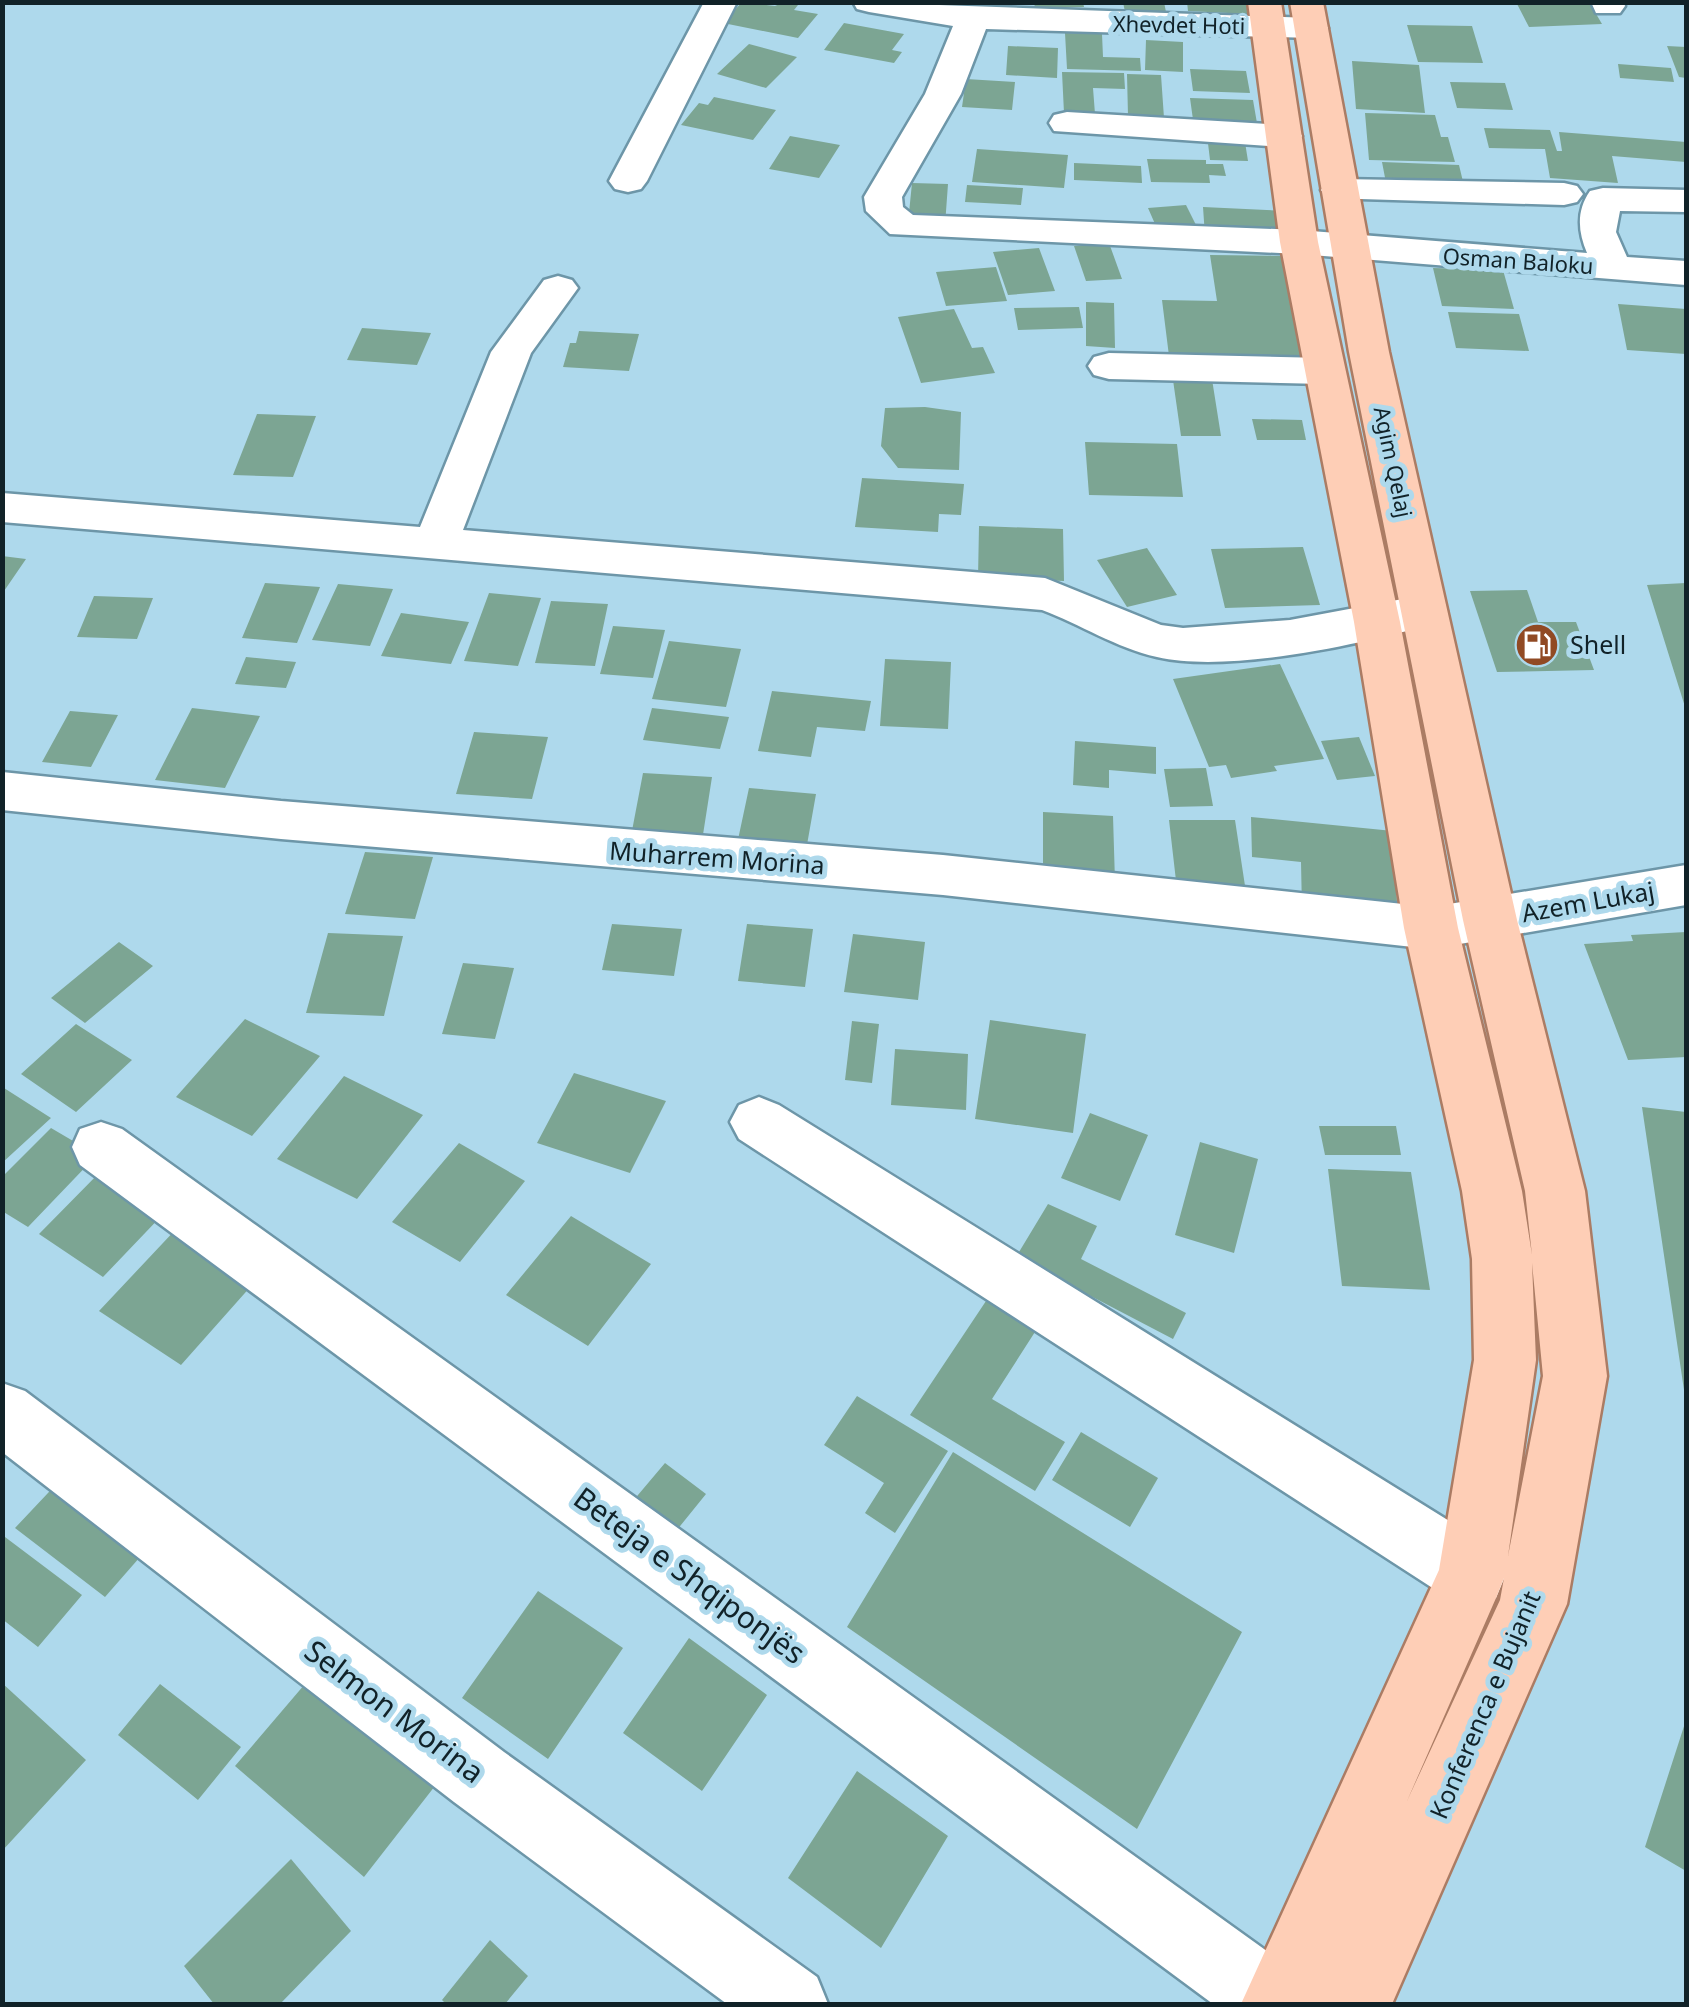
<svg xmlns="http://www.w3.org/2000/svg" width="1689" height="2007" font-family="'Noto Sans',sans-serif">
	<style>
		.building { fill: #7ca593 }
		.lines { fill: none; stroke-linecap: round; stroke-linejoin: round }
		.minor-casing { stroke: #6d96a8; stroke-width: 5 }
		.major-casing { stroke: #ab7c64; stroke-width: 5 }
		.minor { fill: #fff; fill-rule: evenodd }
		.major { fill: #feceb6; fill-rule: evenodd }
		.labels { text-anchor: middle; stroke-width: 10; stroke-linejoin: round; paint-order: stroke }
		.far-street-label { font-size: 22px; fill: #112228; stroke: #aed9ec }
		.poi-label { font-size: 25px; fill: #112228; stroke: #aed9ec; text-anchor: start }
		.street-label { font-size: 25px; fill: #112228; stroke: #aed9ec }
		.near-street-label { font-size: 30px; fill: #112228; stroke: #aed9ec }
	</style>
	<rect width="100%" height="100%" fill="#aed9ec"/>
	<path class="building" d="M742,2L775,6L784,2L798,5L794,10L818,14L798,38L723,23Z
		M1034,2H1083L1084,7L1035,8Z
		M1123,2H1164L1168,22H1127Z
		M1187,2H1247L1248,14L1188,11Z
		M1516,2H1589L1602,24L1529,27Z
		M844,23L904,34L892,50L902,52L894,63L824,50Z
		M1407,25L1472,26L1483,63L1418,62Z
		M1065,33L1102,34L1103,57L1140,58L1141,71L1067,69Z
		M1146,40L1183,42V72L1145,70Z
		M749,44L797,57L766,88L717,74Z
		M1008,46L1058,48L1057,78L1006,75Z
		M1667,46L1686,47V78L1679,77Z
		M1352,61L1419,65L1425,113L1356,109Z
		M1618,64L1671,68L1674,82L1620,78Z
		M1190,69L1246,71L1250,93L1193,91Z
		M1062,72L1124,73L1125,89L1093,88L1095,114L1064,113Z
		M1127,74L1161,75L1164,118L1128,116Z
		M966,79L1015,82L1012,110L962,107Z
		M1450,82L1505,83L1513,110L1457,108Z
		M714,97L776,110L753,140L681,125L699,103L708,105Z
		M1190,98L1253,100L1258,129L1194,127Z
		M1365,113L1435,115L1441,137H1448L1455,162L1369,160Z
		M1484,128L1550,130L1557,151H1562L1559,132L1686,142V162L1612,156L1618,183L1550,178L1545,149L1489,148Z
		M1207,135L1244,136L1248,161L1210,160Z
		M790,136L840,145L819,178L769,169Z
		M977,149L1068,155L1064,188L972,182Z
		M1147,159L1206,160V164H1223L1226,176L1209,175L1210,183L1151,182Z
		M1382,162L1459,165L1465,190L1387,188Z
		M1074,163L1141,166L1142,183L1074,180Z
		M912,183L948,184L945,225L908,223Z
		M967,185L1023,188L1021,205L965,202Z
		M1186,205L1198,229L1159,233L1148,208Z
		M1203,207L1287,211L1290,240L1205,236Z
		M1109,243L1122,279L1086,281L1074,246Z
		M1039,248L1055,291L1008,295L993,252Z
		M1210,255L1281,256L1308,366L1170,364L1162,300L1217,301Z
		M996,267L1007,301L946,306L936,272Z
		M1433,268L1503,270L1514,309L1442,306Z
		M1086,302L1114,303L1115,348L1086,346Z
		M1618,304L1686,309V354L1627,350Z
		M1079,307L1083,328L1018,330L1014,308Z
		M954,309L972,348L983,347L995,373L921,383L898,317Z
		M1448,312L1519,314L1529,351L1456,348Z
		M362,328L431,333L417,365L347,360Z
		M579,331L639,334L629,371L563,367L570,343H576Z
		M1172,373H1211L1221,436H1181Z
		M925,407L961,412L959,470L898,468L881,446L885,408Z
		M257,414L316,416L293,477L233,475Z
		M1252,419L1302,420L1306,440H1257Z
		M1085,442L1177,444L1183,497L1089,495Z
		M862,478L964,484L961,515L939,514L938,532L855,527Z
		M979,526L1063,529L1064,581L978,578Z
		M1303,547L1320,605L1225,608L1211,549Z
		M1147,548L1177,595L1127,607L1097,560Z
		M2,556L26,559L2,594Z
		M265,583L320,587L297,643L242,638Z
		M1686,583V710L1647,585Z
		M338,584L393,589L370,646L312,640Z
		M1527,590L1538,622H1576L1594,670L1497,672L1470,591Z
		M489,593L541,598L518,666L464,661Z
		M94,596L153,598L137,639L77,637Z
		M551,601L608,604L595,666L535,663Z
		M401,613L469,622L451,664L381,656Z
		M613,626L665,630L653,678L600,674Z
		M669,641L741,649L726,707L652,699Z
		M246,657L296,662L286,688L235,684Z
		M885,659L951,662L948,729L880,726Z
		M1280,664L1324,759L1274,766L1277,771L1231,778L1226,765L1209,767L1173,679Z
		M772,691L871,701L865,731L817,727L811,757L758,751Z
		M192,708L260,716L225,788L155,780Z
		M652,708L729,717L720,749L643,740Z
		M70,711L118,715L91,767L42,762Z
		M474,732L548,737L532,799L456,794Z
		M1359,737L1375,776L1337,780L1321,741Z
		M1075,741L1156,747V774L1109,770V788L1073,785Z
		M1206,768L1213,806L1170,807L1164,769Z
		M643,773L712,777L702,841L631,836Z
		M749,788L816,794L805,856L736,849Z
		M1043,812L1113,816L1115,882L1043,879Z
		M1251,817L1393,831L1398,920L1302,910L1301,862L1252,857Z
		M1169,820H1235L1247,899L1178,898Z
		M365,852L433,857L415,919L345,914Z
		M612,924L682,929L674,976L602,970Z
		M747,924L813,929L805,987L738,981Z
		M1686,932V1057L1628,1060L1584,944L1633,941L1631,935Z
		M328,933L403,936L384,1016L306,1013Z
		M853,934L925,942L918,1000L844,992Z
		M119,942L153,966L85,1023L51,998Z
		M463,963L514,968L495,1039L442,1034Z
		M245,1019L320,1056L252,1136L176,1097Z
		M990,1020L1086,1034L1073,1133L975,1119Z
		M852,1021L879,1024L872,1083L845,1080Z
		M76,1024L132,1060L76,1112L21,1074Z
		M895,1049L968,1054L966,1110L891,1105Z
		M574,1073L666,1101L630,1173L537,1143Z
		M344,1076L423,1115L357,1199L277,1159Z
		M4,1088L51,1118L2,1163V1089Z
		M1642,1107L1686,1112V1390H1684Z
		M1090,1113L1148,1135L1120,1201L1061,1178Z
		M1319,1126H1396L1401,1155H1325Z
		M51,1128L97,1155L28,1227L2,1211V1177Z
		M1200,1142L1258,1159L1234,1253L1175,1235Z
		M459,1143L525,1181L460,1262L392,1222Z
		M103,1169L167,1210L103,1277L39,1234Z
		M1328,1169L1411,1172L1430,1290L1342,1286Z
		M1048,1204L1097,1226L1081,1259L1186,1313L1173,1339L1016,1257Z
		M571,1216L651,1264L588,1346L506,1295Z
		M178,1227L259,1277L181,1365L99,1311Z
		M992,1292L1042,1321L992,1399L1065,1442L1035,1491L910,1415Z
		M857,1396L948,1451L895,1533L865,1513L884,1483L824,1445Z
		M1081,1432L1158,1478L1130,1527L1052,1480Z
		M953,1452L1242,1632L1137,1829L847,1627Z
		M665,1463L706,1494L668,1541L627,1508Z
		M64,1476L154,1541L105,1597L15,1528Z
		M5,1537L82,1595L38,1647L2,1619Z
		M538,1591L623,1648L548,1759L462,1698Z
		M689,1638L767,1695L702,1791L623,1733Z
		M322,1664L449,1768L364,1877L235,1766Z
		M2,1683L86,1760L2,1851Z
		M160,1684L241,1747L198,1800L118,1735Z
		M1686,1720V1871L1645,1847Z
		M857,1771L948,1836L881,1948L788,1878Z
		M291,1859L351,1931L280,2004H214L184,1966Z
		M490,1940L528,1976L505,2004H446L442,2000Z"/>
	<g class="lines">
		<g class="minor-casing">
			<path id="minor" d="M704,2H737L647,181L641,189L628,192L615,189L609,181Z
				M853,2L1311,18L1323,21L1328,28L1323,35L1311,38L986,29L961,94L902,197L903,207L913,215L1299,230L1587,253C1578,232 1576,211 1590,191L1603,188L1686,190V212L1620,211L1616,232L1627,257L1686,261V285L1299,254L890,234L866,211L864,197L925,94L953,26L869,12L857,9Z
				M1591,2H1624L1625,6L1620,13H1596Z
				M1067,112L1284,125L1297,128L1302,136L1297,144L1284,147L1054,131L1049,123L1054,115Z
				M1340,179L1564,183L1577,186L1583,194L1577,202L1564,205L1327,198L1321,190L1327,182Z
				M558,276L572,280L578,288L531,353L463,530L1045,578L1161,625L1183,628L1290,620L1424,595L1440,600L1447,611L1440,622C1367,643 1230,674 1157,657C1116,648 1080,624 1042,610L2,522V493L420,527L491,352L544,280Z
				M1109,353L1324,358L1339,362L1345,371L1339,380L1324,384L1109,379L1094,375L1088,366L1094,357Z
				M2,772L281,801L943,855L1431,907L1686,865V905L1431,949L943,895L281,839L2,810Z
				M759,1097L779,1105L1496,1550L1506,1574L1496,1598L1472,1608L1448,1598L739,1139L730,1122L739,1105Z
				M101,1122L122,1129L1303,1977L1314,2004H1213L80,1165L72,1147L80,1129Z
				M2,1383L25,1391L504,1752L817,1977L828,2004H727L454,1802L2,1452Z"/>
		</g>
		<g class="major-casing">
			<path id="major" d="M1248,2H1281L1318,242L1400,622L1458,928L1522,1191L1532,1255L1525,1191L1463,920L1349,352L1290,2H1323L1389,352L1517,920L1585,1191L1607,1376L1567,1604L1392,2004H1241L1439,1570L1474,1360L1472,1259L1462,1191L1404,928L1354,622L1280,242ZM1532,1263L1543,1376L1508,1556L1536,1360ZM1504,1578L1500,1600L1407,1801L1496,1598Z"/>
		</g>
		<use href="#minor" class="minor"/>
		<use href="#major" class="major"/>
	</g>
	<defs>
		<g id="fuel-disc" transform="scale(2.25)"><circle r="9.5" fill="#914a24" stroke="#aed9ec"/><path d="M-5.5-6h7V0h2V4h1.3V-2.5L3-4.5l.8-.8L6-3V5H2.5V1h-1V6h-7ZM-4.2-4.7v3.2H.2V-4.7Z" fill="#fff"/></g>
	</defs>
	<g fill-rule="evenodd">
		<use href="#fuel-disc" x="1537" y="645"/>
	</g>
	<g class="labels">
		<g class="far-street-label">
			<text transform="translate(1179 25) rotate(1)" y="8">Xhevdet Hoti</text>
			<text transform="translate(1518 261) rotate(4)" y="8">Osman Baloku</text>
			<text transform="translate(1393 462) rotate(78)" y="8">Agim Qelaj</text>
		</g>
		<g class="poi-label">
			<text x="1570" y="654">Shell</text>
		</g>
		<g class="street-label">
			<text transform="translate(717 858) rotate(4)" y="9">Muharrem Morina</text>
			<text transform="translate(1588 902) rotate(-10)" y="9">Azem Lukaj</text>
			<text transform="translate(1485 1705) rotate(-67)" y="9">Konferenca e Bujanit</text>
		</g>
		<g class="near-street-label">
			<text transform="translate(689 1576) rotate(36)" y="10">Beteja e Shqiponjës</text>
			<text transform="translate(394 1712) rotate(37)" y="10">Selmon Morina</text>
		</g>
	</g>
	<rect width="1689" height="2007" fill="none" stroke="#112228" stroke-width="10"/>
</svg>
